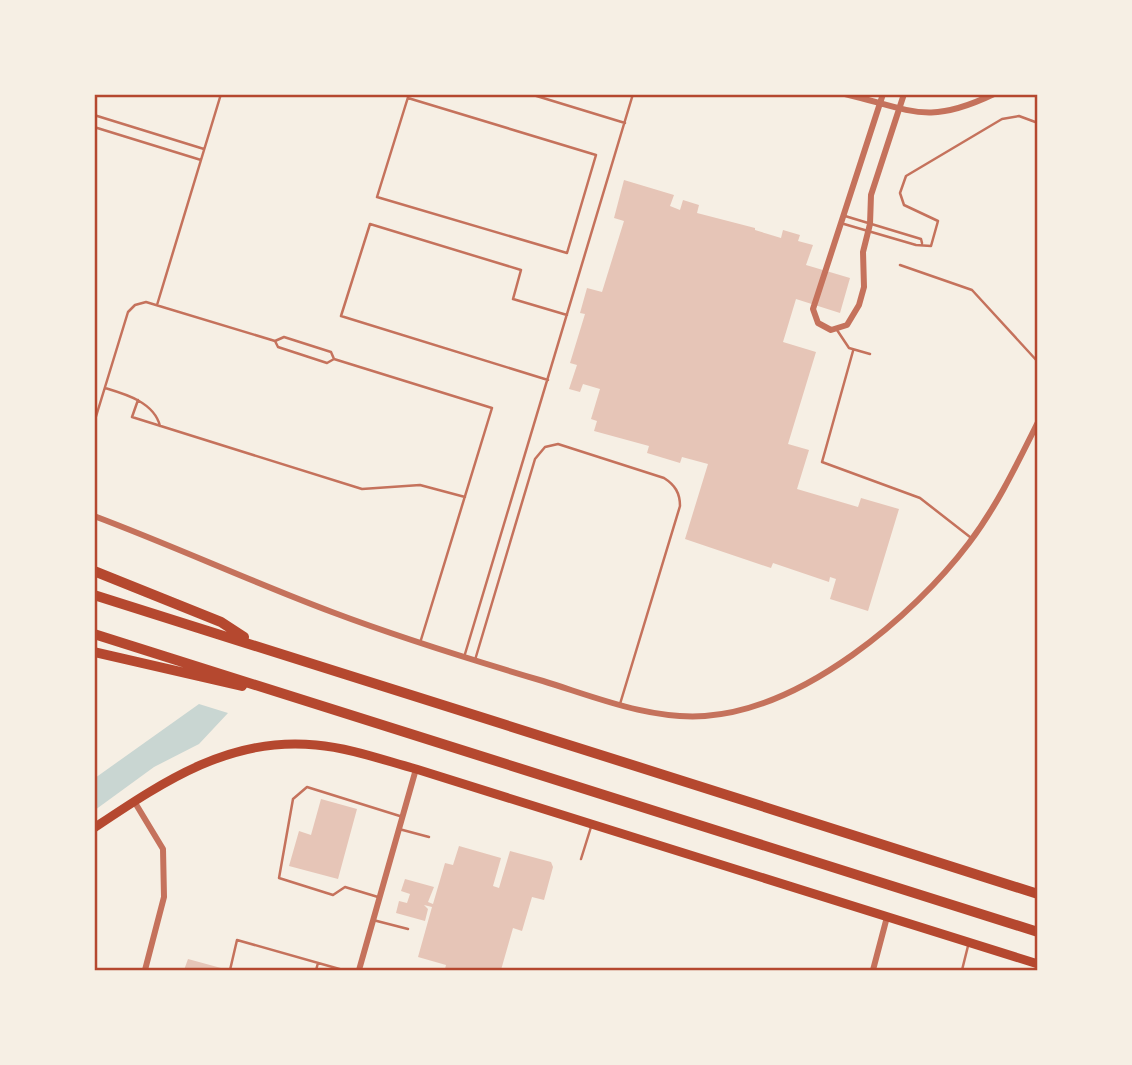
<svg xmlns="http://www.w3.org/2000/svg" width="1132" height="1065" font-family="'Fira Sans',sans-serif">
<rect width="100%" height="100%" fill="#f6efe4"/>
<path fill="#c9d6d2" d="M199,704L228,713L199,744L154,767L95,810V778Z"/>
<path fill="#e6c5b7" d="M624,180L674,195L670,206L680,210L683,200L699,205L697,213L755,228V230L781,238L783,230L800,235L798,241L813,245L806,265L850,278L840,313L796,299L783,342L816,352L788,444L809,450L797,489L858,507L861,498L899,509L868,611L830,599L836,579L830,577L829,582L773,563L771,568L685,539L708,464L682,457L680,463L647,453L649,446L594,431L597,421L591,419L600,389L583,384L580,392L569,389L577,365L570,363L585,314L580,313L587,288L602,292L624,221L614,218Z
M321,799L357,809L338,879L289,866L299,831L311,835Z
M459,846L501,858L493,886L499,888L510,851L551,862L553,867L544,900L532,897L522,931L513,928L501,970H449L445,969L446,965L418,957L432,907L424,905L428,909L425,921L396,913L399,901L407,903L410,894L401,891L405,879L434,887L428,902L433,904L445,863L453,865Z
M188,959L221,968L184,970Z"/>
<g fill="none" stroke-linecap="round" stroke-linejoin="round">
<path stroke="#c5725c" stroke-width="2.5" d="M530,94L625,123
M408,98L596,155L567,253L377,197L409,94
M94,115L204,149
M94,127L201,160
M845,216L921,239L922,243
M844,224L916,245L931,246L938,221L904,205L900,193L906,176L1002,119L1019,116L1038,123
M900,265L972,290L1038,362
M157,305L221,94
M837,330L849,348L870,354
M275,341L284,337L331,352L334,359
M853,351L822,462L920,498L970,537
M548,380L341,316L370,224L521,270L513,299L567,315
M105,388C125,394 154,402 160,426
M138,400L132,417L362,489L420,485L465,497
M94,423L128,312L135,305L146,302L275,341L278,347L327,363L334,359L492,408L420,643
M465,654L633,94
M475,660L535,459L545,447L558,444L664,478C675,485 680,493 680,506L620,704
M399,829L429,837
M581,859L591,827
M378,897L345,887L333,895L279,878L293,799L307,787L403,817
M373,920L408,929
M230,970L237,940L343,970
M316,970L318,963
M962,970L968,946"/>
<path stroke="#c5725c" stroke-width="6" d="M845,94C912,110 927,126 994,94
M883,94L813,309L818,323L831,330L847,325L859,305L864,287L863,252L870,224L871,195L904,94
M94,516C174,546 252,582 332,612C401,638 472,660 543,681C595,697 650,720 705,716C803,709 912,618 969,543C997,506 1017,464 1038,422
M134,801L163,849L164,897L145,970
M359,970L416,769
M873,970L887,917"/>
<path stroke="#b5482f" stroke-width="9" d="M94,828C163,782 230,736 316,745C350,748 383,760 416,769L1038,964"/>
<path stroke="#b5482f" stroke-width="10" d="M94,571L221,622L244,637
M94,595C410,692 723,795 1038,894
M94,634L1038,932
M94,652L242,686"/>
</g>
<rect width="1132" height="1065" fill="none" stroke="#f6efe4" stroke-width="192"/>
<rect x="96" y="96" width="940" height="873" fill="none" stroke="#b5482f" stroke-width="2.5"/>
</svg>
